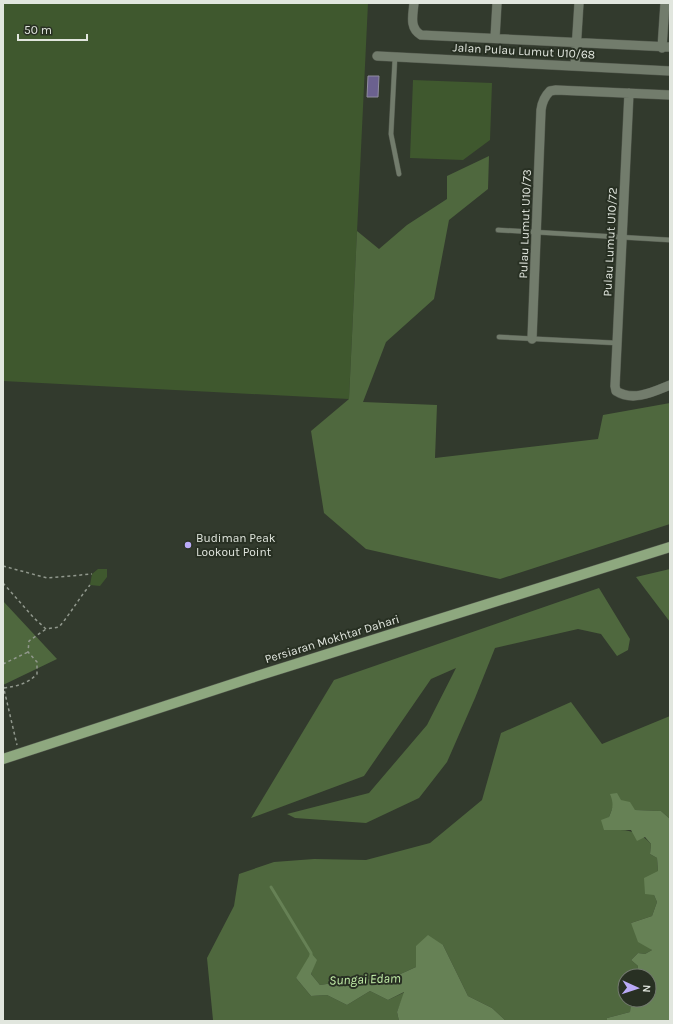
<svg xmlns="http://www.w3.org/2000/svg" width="673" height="1024" font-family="Karla,sans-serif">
<rect width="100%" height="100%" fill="#323a2d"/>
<path fill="#3f582e" d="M3,3H368L349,399L3,381Z
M413,80L492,83L490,140L463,160L410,158Z
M98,569H107V577L100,586L90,585L92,574Z"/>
<path fill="#4f683e" d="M489,156L488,189L449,220L434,299L386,342L363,402L437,405L435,458L598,439L603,415L670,403V524L500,579L366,549L324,513L311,431L349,399L357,231L379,249L407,225L447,199V176Z
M670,569V622L636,577Z
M599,588L630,639L628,650L617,656L601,634L578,629L495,648L475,698L447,762L419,798L366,823L295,818L287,814L369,793L427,725L456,668L431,679L364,776L251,818L334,680Z
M3,601L57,659L3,685Z
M571,702L602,744L670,716V819L661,811L635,810L614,804L604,830C623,829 638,829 651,844L650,854L657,858L658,871L654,895L657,902L652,916L631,923L652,950L645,954L638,953L631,960L638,966L637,973L623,978L625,1000L631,1002L630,1012L607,1018V1021H506L492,1008L468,996L443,945L416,946V967L385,981L349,976L340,982L320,985L311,974L316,960L296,978L311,996L327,995L347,1005L370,991L388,1000L405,992L397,1012L399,1021L213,1020L207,958L234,906L239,874L274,862L314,859L366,860L430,843L482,800L501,733Z"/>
<path fill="#668155" d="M617,793L621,800L630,802L635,810L661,811L670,819V1021H607V1018L630,1012L631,1002L625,1000H649V976H628L637,973L638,966L631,960L638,953L645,954L652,950L638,942L631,923L652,916L657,902L654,895L645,894L644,878L658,871L657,858L650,854L651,844L645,837L637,841L631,830H604L601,820L609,817C613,808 614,804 610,794Z
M428,935L443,945L468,996L492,1008L506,1021H399L397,1012L404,992L388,1000L370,991L347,1005L327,995L311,996L296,978L311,953L317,960L311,974L320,985L340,982L349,976L385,981L416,967V946Z"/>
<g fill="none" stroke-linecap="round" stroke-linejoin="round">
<path stroke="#668155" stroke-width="3" d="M271,887L311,953V956"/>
</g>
<path fill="#6b618f" stroke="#908d9f" d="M368,76H379L378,97H367Z"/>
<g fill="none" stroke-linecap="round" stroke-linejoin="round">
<defs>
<path id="service" d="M395,57L391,134L399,174
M498,230L670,240
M499,337L617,343"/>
<path id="minor" d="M414,3C413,15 409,28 421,35L670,47
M495,38L497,3
M662,48L665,3
M377,56L670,71
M575,66L579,3
M629,93L615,386L616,391C633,402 653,392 670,385
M532,339L541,110C542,102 544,97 550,91L556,90L670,95"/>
<path id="primary" d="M3,759L251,678L670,547"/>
</defs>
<use href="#service" stroke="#52584d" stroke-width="5.5"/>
<use href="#minor" stroke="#52584d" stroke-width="10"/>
<use href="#primary" stroke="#52584d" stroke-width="11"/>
<path stroke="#91988d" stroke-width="1.5" stroke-dasharray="3 3" stroke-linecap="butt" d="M3,566L47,578L92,574
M3,583L34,618L46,629L59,627C71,613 79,598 90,585
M3,664L28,652
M3,685L17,745
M4,688C18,686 27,684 37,674V662L28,652L29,641L46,629"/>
<use href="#service" stroke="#727c6c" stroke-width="4.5"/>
<use href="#minor" stroke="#727c6c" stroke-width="9"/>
<use href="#primary" stroke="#8ea87f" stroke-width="10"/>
</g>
<circle fill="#baaaf7" stroke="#283023" stroke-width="1.5" cx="188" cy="545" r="4"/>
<g text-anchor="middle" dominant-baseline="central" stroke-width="4" stroke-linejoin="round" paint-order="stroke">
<g font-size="12" fill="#e1e6de" stroke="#283023">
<text transform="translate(524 51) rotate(3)">Jalan Pulau Lumut U10/68</text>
<text transform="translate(525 224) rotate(-88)">Pulau Lumut U10/73</text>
<text transform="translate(610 242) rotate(-87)">Pulau Lumut U10/72</text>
<text transform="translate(332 639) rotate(-17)">Persiaran Mokhtar Dahari</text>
</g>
<g font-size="12" fill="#e1e6de" stroke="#283023" text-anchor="start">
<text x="196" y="538">Budiman Peak<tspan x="196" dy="14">Lookout Point</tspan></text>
</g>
<g font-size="13" font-style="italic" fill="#c4efaa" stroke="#283023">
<text transform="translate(365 979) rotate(-2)">Sungai Edam</text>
</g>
</g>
<rect width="673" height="1024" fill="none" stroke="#e1e6de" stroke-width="8"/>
<g transform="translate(637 988) rotate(93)"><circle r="19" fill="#283023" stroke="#72796e"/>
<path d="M0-3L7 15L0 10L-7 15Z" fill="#baaaf7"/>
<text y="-6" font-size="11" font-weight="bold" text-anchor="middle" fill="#e1e6de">N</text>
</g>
<path d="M18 34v6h69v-6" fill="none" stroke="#e1e6de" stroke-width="2"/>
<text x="24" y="34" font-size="12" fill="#e1e6de" stroke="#283023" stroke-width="3" paint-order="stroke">50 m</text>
</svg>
